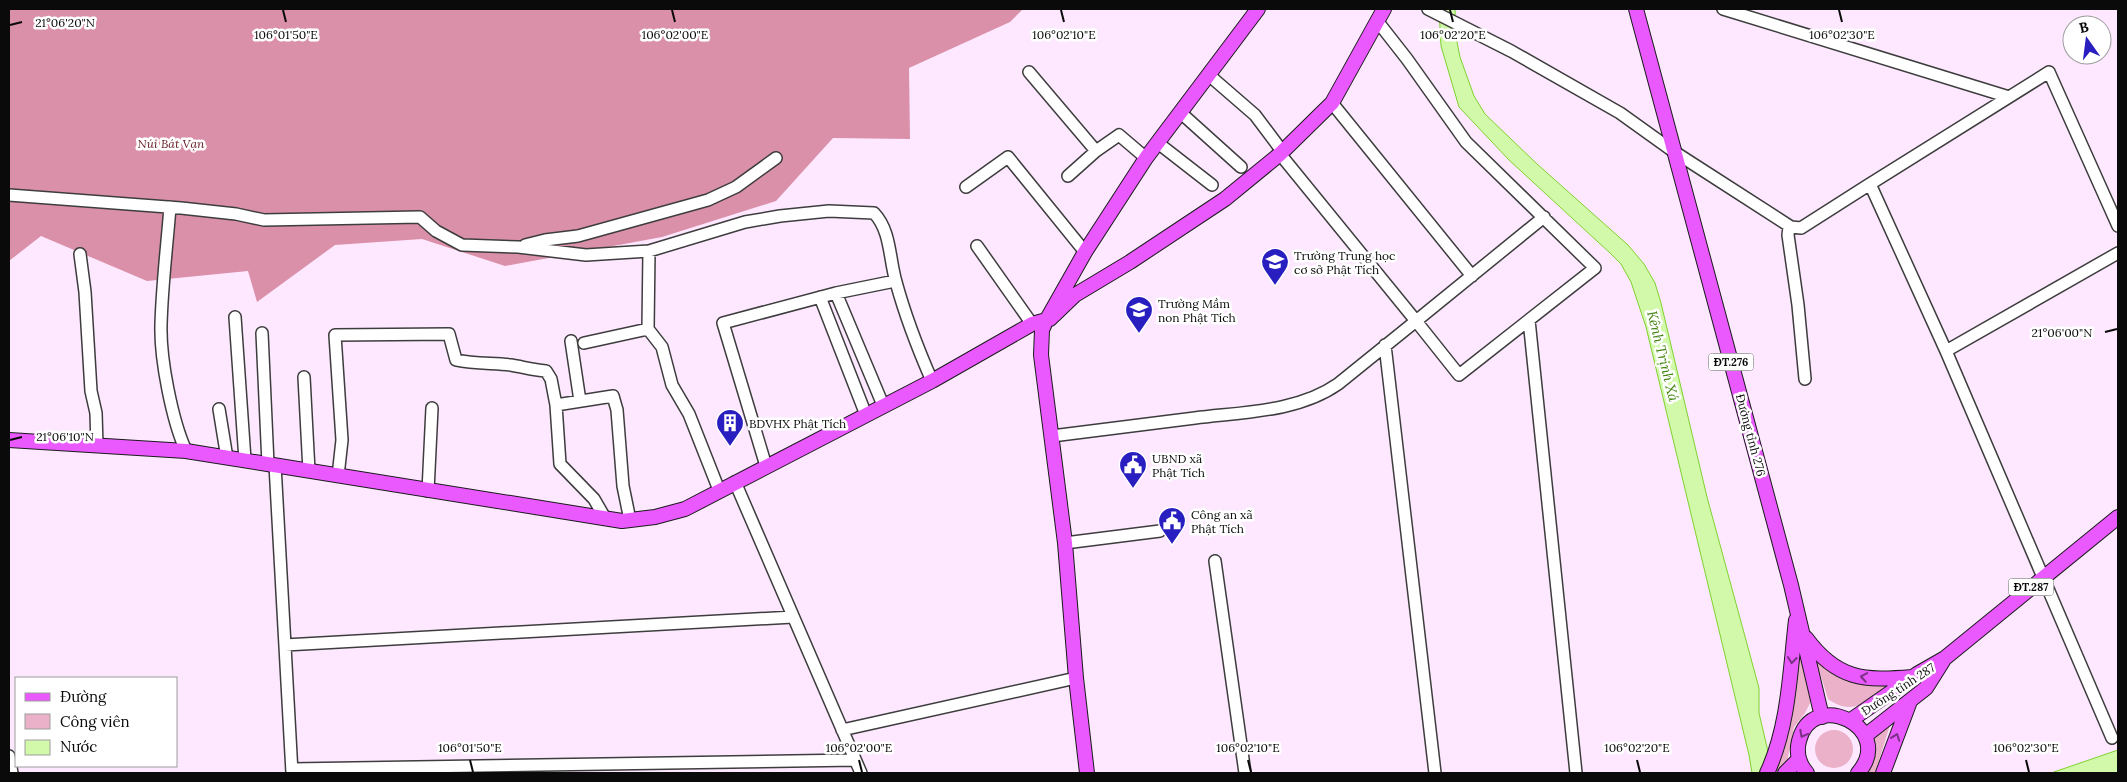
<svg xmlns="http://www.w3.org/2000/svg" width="2127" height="782" font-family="Lora,serif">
<rect width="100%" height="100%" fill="#fde8ff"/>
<path fill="#eab1c8" d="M1799,646L1811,693V701L1805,713L1794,727L1787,762L1775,773H1772Z
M1816,660L1889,684C1869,701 1853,717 1828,699Z
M1891,722L1875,773H1864L1874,735Z
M1815 749a19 19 0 1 1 38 0a19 19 0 1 1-38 0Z"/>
<path fill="#db90a9" d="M9,9H1023L1010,22L909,68L910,139L833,138L776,201L662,237L505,266L422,239L335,245L257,302L248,271L147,281L41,236L9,261Z"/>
<path fill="#d2f8aa" stroke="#7ed22f" d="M1439,9H1455L1456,37L1460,57L1474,96L1485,114L1537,164L1628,245L1644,264L1655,283L1661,303L1707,497L1759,688V713L1773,773H1752L1749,755L1646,327L1631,282L1621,264L1610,253L1509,160L1459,107L1441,46Z
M2118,750V773H2051Z"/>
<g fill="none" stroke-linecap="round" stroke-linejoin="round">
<defs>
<path id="minor" d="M1428,9L1511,51L1620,113L1673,151L1791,227L1801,228L1870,184L1946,351L2112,738
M1723,9L2009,97
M1378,22L1407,59L1466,142L1595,268L1459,375L1416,321L1544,217
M1029,72L1096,151
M1210,76L1255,115L1282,151
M1332,103L1472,276
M1181,113L1241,167
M1158,143L1212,185
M1068,176L1096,151L1119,135L1146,158
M1870,184L2049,72L2118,226
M966,187L1008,157L1085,252
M9,195L181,208L236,214L264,220L420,217L436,231L462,245L518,247L586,255L649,251L745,222L780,216L829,211L874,213C891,231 889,258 896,282C905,315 918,349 932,381
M170,207C167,246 162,285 161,325C160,359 172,420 186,451
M1789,227L1788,235L1798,305L1805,379
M525,245L545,240L578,236L708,200L736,187L776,158
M977,246L1032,324
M649,251L648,329L662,347L672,385L689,414L719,490
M80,254L85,292L91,391L96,413L97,446
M836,293L883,405
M820,297L866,415
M235,317L245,460
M1529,320L1576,773
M262,333L268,464
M571,341L580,401
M584,343L648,329
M1385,345L1435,773
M1946,351L2118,253
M304,377L309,471
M556,405L613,396L617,410L623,486L630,520
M219,409L227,458
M1052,436C1099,430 1147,424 1195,418C1243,412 1298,412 1338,384L1416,321L1280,154
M275,465L292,773
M766,466L723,323L836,293L895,281
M338,476L342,440L335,335L449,334L456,360C474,364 492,363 511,365C523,367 533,370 546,371L551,379L556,405L560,464L594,499L605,518
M735,482L861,773
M428,491L432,408
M1065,543L1160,531
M1215,561L1245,773
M285,645L793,617
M842,730L1076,678
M9,756L12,773
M292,769L855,760"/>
<path id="major" d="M1636,9L1791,585L1822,717
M9,440L186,451L622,521L655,517L685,509L932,381L1032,324L1050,319L1075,295L1130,262L1225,199L1280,154L1332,103L1384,9
M1806,638C1837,680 1864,681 1912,677
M1851,720L1917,674L1945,658L2118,517
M1865,736L1926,688L1943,661
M1087,773L1076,678L1065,543L1041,355L1042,330L1046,321L1085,252L1146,158L1258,9
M1767,773C1789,726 1790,671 1796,620
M1785,773L1799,759
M1807,773C1799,764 1796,753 1799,741C1812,687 1897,728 1858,773
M1883,773L1909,704"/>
</defs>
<use href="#minor" stroke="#3d3d3d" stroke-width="14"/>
<use href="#major" stroke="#1b1b1b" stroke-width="16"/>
<use href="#minor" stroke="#fff" stroke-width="11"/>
<use href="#major" stroke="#e959fe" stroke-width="14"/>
</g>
<defs><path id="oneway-chevron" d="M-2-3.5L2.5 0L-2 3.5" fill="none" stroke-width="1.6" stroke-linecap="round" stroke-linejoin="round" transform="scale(1.25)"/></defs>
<g stroke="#7a3284">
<use href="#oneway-chevron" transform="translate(1792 660) rotate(96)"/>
<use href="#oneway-chevron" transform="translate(1864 677) rotate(-170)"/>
<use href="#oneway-chevron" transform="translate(1803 734) rotate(118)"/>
<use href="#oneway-chevron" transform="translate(1896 737) rotate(-71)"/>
</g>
<path fill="none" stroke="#0a0a0a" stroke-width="2" d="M283,10L286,22M672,10L675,22M1061,10L1064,22M1450,10L1453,22M1839,10L1842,22M10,25L22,22M2105,332L2117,329M10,440L22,437M470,760L473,772M859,760L862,772M1248,760L1251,772M1637,760L1640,772M2026,760L2029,772"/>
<defs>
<symbol id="school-pin" viewBox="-11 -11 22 30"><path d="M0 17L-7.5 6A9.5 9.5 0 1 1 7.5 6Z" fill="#291ebf" stroke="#fff"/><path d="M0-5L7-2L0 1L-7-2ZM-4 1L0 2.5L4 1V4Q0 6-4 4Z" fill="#fff"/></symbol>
<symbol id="building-pin" viewBox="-11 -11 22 30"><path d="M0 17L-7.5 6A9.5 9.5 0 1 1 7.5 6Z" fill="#291ebf" stroke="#fff"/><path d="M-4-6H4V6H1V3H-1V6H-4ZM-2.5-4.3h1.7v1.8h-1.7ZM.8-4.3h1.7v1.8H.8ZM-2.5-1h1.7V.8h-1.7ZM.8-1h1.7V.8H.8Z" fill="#fff"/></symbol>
<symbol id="civic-pin" viewBox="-11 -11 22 30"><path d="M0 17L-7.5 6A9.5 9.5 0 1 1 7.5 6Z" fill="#291ebf" stroke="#fff"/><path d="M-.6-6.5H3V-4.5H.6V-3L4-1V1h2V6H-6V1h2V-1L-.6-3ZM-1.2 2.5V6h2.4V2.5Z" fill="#fff"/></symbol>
</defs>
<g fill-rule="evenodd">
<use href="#school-pin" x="1259" y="246" width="32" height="43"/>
<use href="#school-pin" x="1123" y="294" width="32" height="43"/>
<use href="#building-pin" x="714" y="407" width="32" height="43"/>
<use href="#civic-pin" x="1117" y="449" width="32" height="43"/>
<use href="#civic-pin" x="1156" y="505" width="32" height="43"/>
</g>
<g text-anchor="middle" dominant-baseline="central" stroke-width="5" stroke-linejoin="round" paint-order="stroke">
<g fill="#fff" stroke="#545454" stroke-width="1">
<rect x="1708.5" y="353.5" width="45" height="17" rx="4"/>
<rect x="2008.5" y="578.5" width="45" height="17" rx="4"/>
</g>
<g font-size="11" font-weight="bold" fill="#0a0a0a">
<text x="1731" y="362">ĐT.276</text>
<text x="2031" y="587">ĐT.287</text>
</g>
<g font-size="12" font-style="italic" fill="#631920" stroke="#fff">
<text x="171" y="143">Núi Bát Vạn</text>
</g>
<g font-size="12" fill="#0a0a0a" stroke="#fff" text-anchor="start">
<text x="1294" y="255">Trường Trung học<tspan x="1294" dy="14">cơ sở Phật Tích</tspan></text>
<text x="1158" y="303">Trường Mầm<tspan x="1158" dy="14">non Phật Tích</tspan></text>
<text x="749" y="423">BDVHX Phật Tích</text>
<text x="1152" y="458">UBND xã<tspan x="1152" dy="14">Phật Tích</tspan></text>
<text x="1191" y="514">Công an xã<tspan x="1191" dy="14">Phật Tích</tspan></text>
</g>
<g font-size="12" fill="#0a0a0a" stroke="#fff">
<text transform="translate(1751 435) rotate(75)">Đường tỉnh 276</text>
<text transform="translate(1898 689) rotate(-33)">Đường tỉnh 287</text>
</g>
<g font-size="14" font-style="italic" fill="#438310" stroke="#fff">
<text transform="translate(1663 356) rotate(76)">Kênh Trịnh Xá</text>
</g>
</g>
<g font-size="12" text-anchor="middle" fill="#0a0a0a" stroke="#fff" stroke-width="5" stroke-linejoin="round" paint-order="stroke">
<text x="65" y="27">21°06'20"N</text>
<text x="286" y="39">106°01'50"E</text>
<text x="675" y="39">106°02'00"E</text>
<text x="1064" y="39">106°02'10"E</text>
<text x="1453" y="39">106°02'20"E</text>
<text x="1842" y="39">106°02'30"E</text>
<text x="2062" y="337">21°06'00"N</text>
<text x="65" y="441">21°06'10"N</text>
<text x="470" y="752">106°01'50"E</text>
<text x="859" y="752">106°02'00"E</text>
<text x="1248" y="752">106°02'10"E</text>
<text x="1637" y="752">106°02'20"E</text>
<text x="2026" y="752">106°02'30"E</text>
</g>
<rect width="2127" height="782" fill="none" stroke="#0a0a0a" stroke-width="20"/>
<rect x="15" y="677" width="162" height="90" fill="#ffffff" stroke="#9d9d9d"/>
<rect x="25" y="693" width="25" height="8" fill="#e959fe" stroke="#9d9d9d"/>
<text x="60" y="702" font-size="15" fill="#0a0a0a">Đường</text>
<rect x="25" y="714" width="25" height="15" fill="#eab1c8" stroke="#9d9d9d"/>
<text x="60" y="727" font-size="15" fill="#0a0a0a">Công viên</text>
<rect x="25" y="740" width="25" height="15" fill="#d2f8aa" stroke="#9d9d9d"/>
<text x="60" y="752" font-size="15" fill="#0a0a0a">Nước</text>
<g transform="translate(2087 40) rotate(346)"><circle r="24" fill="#ffffff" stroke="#9d9d9d"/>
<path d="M0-4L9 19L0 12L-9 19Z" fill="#291ebf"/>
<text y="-8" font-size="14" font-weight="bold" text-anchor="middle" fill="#0a0a0a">B</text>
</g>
</svg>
